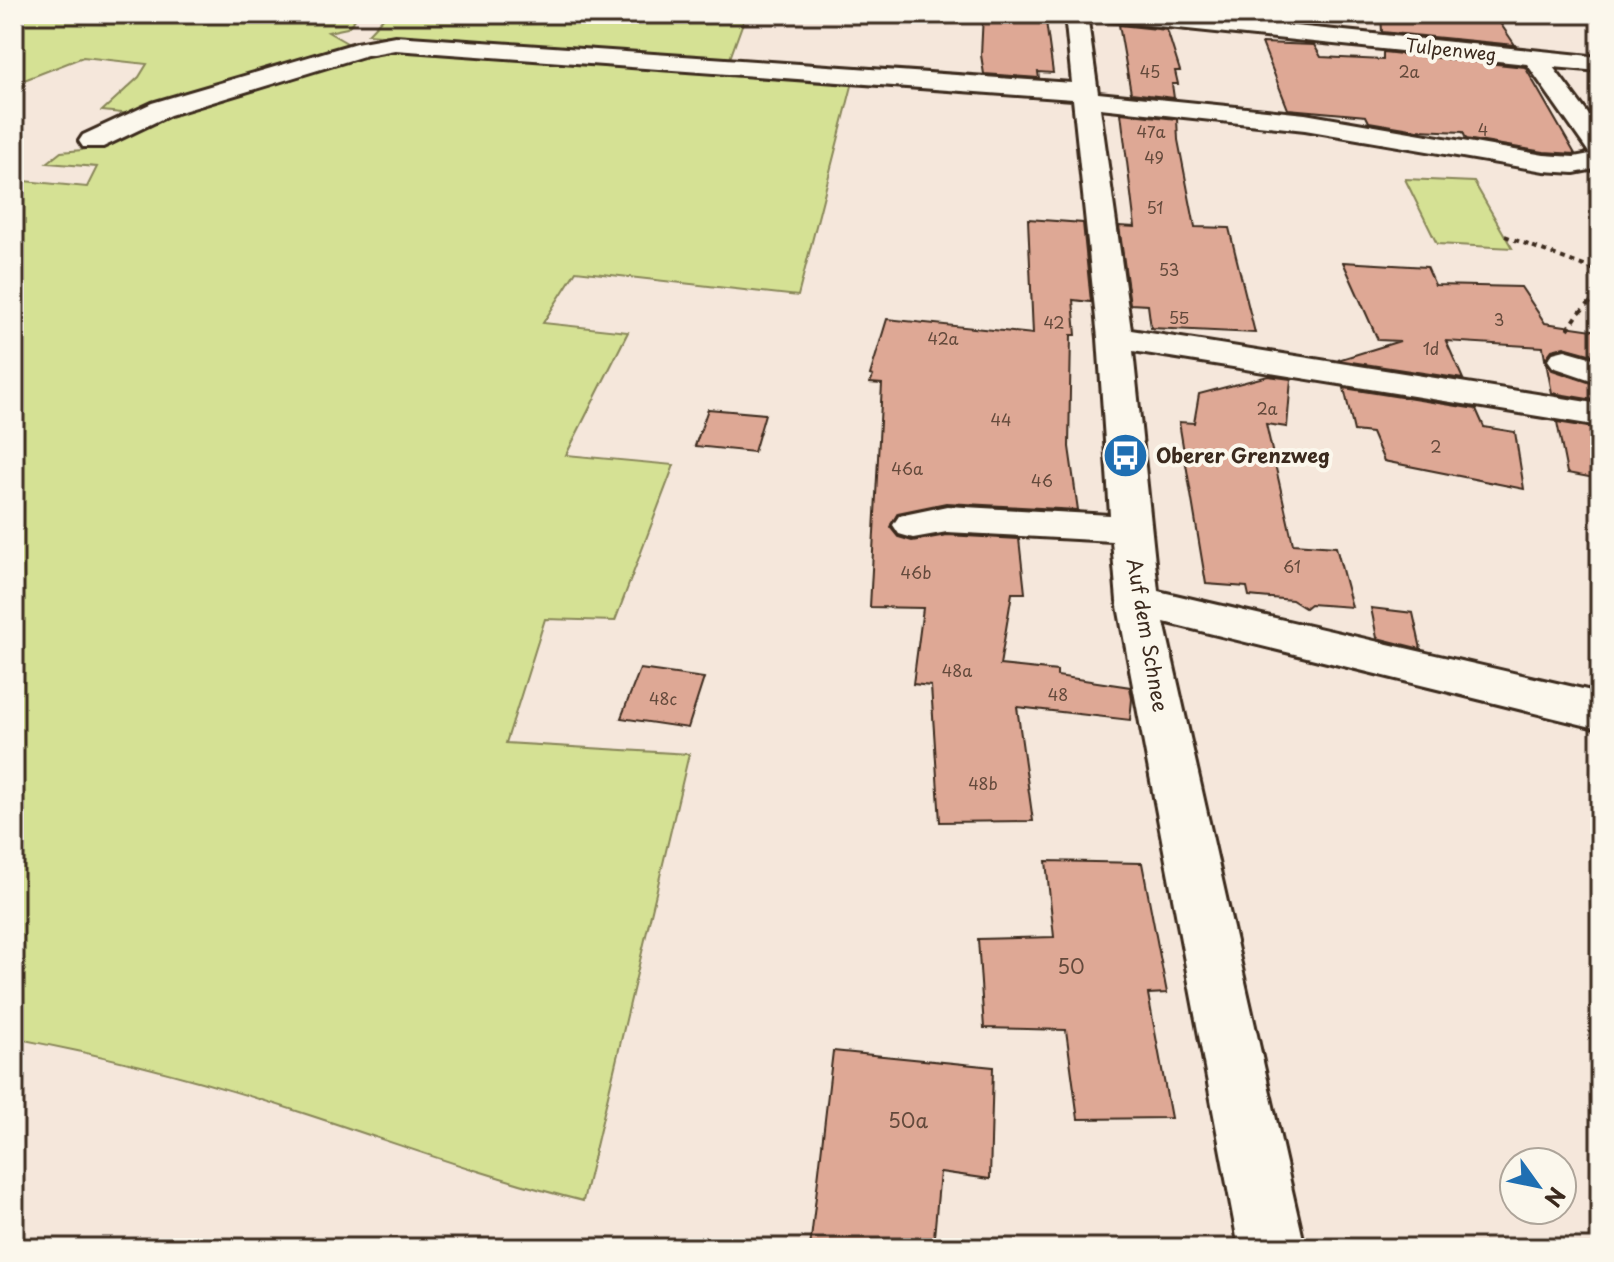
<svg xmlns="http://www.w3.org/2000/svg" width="1614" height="1262" font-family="'Playpen Sans',sans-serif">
<rect width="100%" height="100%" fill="#f5e7db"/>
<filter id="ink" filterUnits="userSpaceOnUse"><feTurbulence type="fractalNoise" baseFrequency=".0125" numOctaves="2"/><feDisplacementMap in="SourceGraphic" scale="16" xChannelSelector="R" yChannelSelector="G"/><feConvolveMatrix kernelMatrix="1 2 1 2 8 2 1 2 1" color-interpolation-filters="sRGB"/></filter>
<g filter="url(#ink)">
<path fill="#d5e194" stroke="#888659" stroke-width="2" d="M14,14H360L347,28L328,32L361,51L398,44L854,78L798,296L576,271L543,323L628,332L566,455L674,465L615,621L545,619L506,743L689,754L583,1201C490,1178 401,1145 309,1115C213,1083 114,1057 14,1038V180L87,187L97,167L47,163L61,152L82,150L151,116L102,111L139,77L147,64L83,57L14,84Z
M387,14H746L729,61L368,34Z
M1405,179L1474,182L1512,248L1437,244Z"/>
<path fill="#dea895" stroke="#3b2a1e" stroke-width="2" d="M983,14H1045L1053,73L1038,72L1039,78L984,74L981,55Z
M1381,14L1500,23L1515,45L1382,32Z
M1119,25L1167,30L1180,71H1175L1178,84H1172L1174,98L1131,93Z
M1262,43L1314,45L1321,57L1383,60V52L1525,67L1575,154L1544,152L1466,139L1463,132L1417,130L1369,122L1366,116L1288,109Z
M1121,113L1177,119L1178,140L1195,227L1229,228L1255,333L1151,328L1148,305L1130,304L1119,226L1135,227Z
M1028,219L1083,223L1091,302L1073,300L1076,335H1071L1069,447L1078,510L946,503L898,513L890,527L898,537L912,541L947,535L1019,539L1025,593H1012L1000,665L1057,671V676L1130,687L1132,699L1130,720L1017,707L1033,821L940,822L931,686L913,684L923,608L870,607L882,384L870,383L873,376L870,375L887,319L1033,334Z
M1343,262L1427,267L1435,285L1521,287L1545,323L1600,331V357L1564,347L1552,350L1545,359L1543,347L1446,341L1463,379L1338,360L1400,341L1378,340Z
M1546,362L1552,370L1600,386V401L1552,393Z
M1268,376L1291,379L1287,427L1266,424L1293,544L1336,547L1352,607L1310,604L1305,608L1292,600L1249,596L1247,587L1206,584L1179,422L1194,423L1199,394Z
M1344,388L1476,409L1484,427L1515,432L1524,489L1384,461L1372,433L1354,431Z
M708,409L765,414L754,452L695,446Z
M1557,422L1600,429V479L1567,473Z
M1371,608L1413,613L1421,649L1377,638Z
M640,669L704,678L688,728L621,718Z
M1046,861L1142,863L1167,993L1148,994L1171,1118L1078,1119L1066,1030L984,1028L978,939L1054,937Z
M833,1051L993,1067L990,1179L940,1172L933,1248H810Z"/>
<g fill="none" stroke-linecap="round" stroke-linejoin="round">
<defs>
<path id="minor" d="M1065,14H1087L1098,93L1305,114L1544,155L1574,157L1590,154L1527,64L1110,21L1102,19L1099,14H1178L1600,57V71L1553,67L1600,130V168L1574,173L1544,171L1305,130L1100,108L1131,330L1600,404V426L1133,351L1158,591L1600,693V729L1164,622L1305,1248H1239L1117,601L1112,541L947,532L913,538L899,534L893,525L899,516L947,506L1110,515L1098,338L1073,99L395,50L367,55L170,115L103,147H83L79,141L83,135L152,103L356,43L395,36L1072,83Z
M1565,350L1600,360V383L1553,367L1548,360L1553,353Z"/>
</defs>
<use href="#minor" stroke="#3b2a1e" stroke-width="6"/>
<path stroke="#3b2a1e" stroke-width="4" stroke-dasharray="5 5" stroke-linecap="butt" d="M1505,236L1600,272
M1568,329L1579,313L1600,293"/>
<use href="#minor" fill="#fbf7ec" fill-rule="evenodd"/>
</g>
</g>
<defs>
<symbol id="bus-disc" viewBox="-11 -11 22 22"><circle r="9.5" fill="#1f6fb2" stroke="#fbf7ec"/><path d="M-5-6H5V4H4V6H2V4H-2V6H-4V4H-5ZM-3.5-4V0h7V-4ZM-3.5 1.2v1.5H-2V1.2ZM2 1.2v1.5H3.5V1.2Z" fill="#fff"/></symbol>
</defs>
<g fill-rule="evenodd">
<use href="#bus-disc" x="1100" y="430" width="51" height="51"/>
</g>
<g text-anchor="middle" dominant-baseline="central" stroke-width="8" stroke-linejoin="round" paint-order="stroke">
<g font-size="16" fill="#644a3c">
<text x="1150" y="71">45</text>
<text x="1409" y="71">2a</text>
<text x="1483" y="129">4</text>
<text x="1151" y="131">47a</text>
<text x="1154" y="157">49</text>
<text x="1155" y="207">51</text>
<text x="1169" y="269">53</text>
<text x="1179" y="317">55</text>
<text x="1499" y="319">3</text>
<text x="1054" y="322">42</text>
<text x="943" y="338">42a</text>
<text x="1431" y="348">1d</text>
<text x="1267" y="408">2a</text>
<text x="1001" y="419">44</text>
<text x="1436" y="446">2</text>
<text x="907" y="468">46a</text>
<text x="1042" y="480">46</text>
<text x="1292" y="566">61</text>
<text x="916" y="572">46b</text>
<text x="957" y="670">48a</text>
<text x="1058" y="694">48</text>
<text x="663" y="698">48c</text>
<text x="983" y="783">48b</text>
</g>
<g font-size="18" fill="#3b2a1e" stroke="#fbf7ec">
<text transform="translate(1451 49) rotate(6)">Tulpenweg</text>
</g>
<g font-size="20" font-weight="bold" fill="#3b2a1e" stroke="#fbf7ec" text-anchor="start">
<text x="1156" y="455">Oberer Grenzweg</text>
</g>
<g font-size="20" fill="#3b2a1e" stroke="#fbf7ec">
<text transform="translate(1148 635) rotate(80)">Auf dem Schnee</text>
</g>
<g font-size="20" fill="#644a3c">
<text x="1071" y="966">50</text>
<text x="908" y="1120">50a</text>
</g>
</g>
<rect width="1614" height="1262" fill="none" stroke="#fbf7ec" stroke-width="48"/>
<rect x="24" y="24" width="1566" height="1214" fill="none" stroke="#3b2a1e" stroke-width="3" filter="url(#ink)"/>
<g transform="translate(1538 1186) rotate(123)"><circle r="38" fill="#fbf7ec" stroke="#aea59a" stroke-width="2"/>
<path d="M0-6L14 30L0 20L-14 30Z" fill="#1f6fb2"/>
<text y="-12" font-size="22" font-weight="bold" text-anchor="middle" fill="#3b2a1e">N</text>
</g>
</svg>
